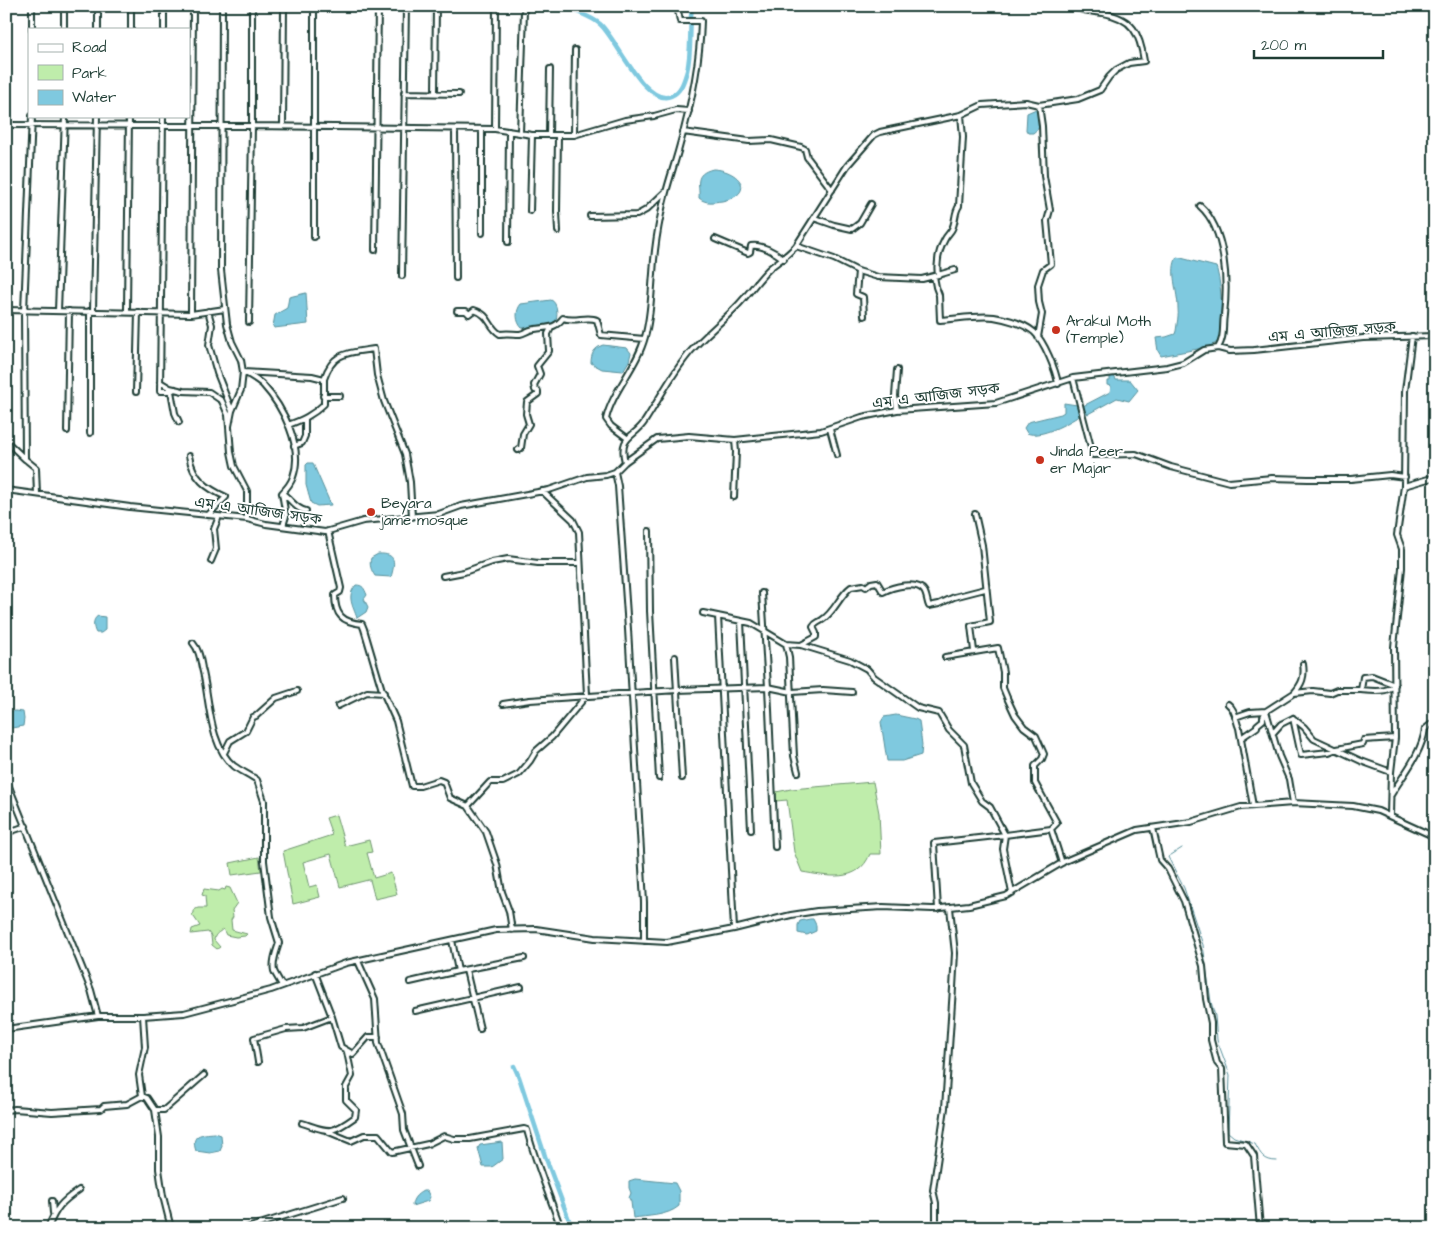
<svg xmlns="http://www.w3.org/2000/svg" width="1441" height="1234" font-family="'Architects Daughter','Noto Sans Bengali',sans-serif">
<rect width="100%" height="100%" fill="#fff"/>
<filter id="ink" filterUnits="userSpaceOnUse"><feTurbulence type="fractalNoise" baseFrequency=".02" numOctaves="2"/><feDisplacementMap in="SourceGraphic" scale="10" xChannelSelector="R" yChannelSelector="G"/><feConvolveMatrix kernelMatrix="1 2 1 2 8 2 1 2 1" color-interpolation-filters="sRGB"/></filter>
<g filter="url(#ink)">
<path fill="#bfedab" stroke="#6f9570" d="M873,782L879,813L881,854H870C858,884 827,876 802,872L794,852L787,800L776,801V792L791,789Z
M336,815L345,846L369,840L372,852L367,853L374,878L391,873L397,894L375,899L370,880H368L340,887L331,854L303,862L309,887L317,885L320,897L293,904L283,851L332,835L326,818Z
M259,857L261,871L232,875L230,863Z
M226,887L230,888L237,903L232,910L233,917L231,920L232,930L247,934L245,936L236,937L226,935L223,929C219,933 215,933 214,940L220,947L217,949L212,945L211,936L208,932L191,934L192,929L200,926L194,917L191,915L194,913V910L198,908H206L205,896L202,895L204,889L219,891L222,889L225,890Z"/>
<path fill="#7fc9df" stroke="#59919b" d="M1036,109L1041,121L1040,127L1033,133H1028L1026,130L1027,113Z
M713,169C740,170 757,194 722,201C713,202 706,204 699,198C700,184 693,174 713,169Z
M1177,257L1216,267L1217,270C1223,293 1222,319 1218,342L1208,347L1161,356L1158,351L1156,338L1166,337L1175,334L1176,331C1177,323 1179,315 1178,308C1178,292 1169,271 1177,257Z
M306,293L308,324L274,328L273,326L275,315L287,308L289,297Z
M551,300C558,303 558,316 555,323L522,328C516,322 515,311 521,304Z
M603,345L627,348L631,353L629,361L623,371L602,369L591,363C591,354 594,348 603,345Z
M1114,376L1116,380H1130L1138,390L1129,401L1117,398L1088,414L1083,410V406L1110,392L1111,386L1107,385V381H1110V377Z
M1064,403L1077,405L1079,416C1068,423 1040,439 1027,433L1024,428L1028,422L1061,414L1064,412Z
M308,463H313L314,466L331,505L317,506L311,503L306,485V465Z
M378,554C397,553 395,563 391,577L375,576C371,570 369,565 371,558Z
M356,585C363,585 364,588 367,595L364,599L368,607L366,612L357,618C353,606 346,596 356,585Z
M98,616L105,617V630L101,633H96C93,628 92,619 98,616Z
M15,711L23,712L24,719L23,726L6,729V712Z
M896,715L915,719L919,721L922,745L921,755L902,761H887L881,722L884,717Z
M810,919H813L816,925V931L807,935L798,933V925L800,921Z
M215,1133L221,1135L222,1146L220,1151L210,1153L196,1151C190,1134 201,1134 215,1133Z
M502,1142L503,1159L492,1167H483L478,1148L480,1145Z
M635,1179L675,1183L679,1191V1206C668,1216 647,1216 633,1218L631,1202L629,1198L631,1193L629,1188V1181Z
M423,1191H427L430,1197L428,1201L412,1206C412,1199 417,1194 423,1191Z"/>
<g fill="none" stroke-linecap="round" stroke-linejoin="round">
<path stroke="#59919b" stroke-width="1" d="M1182,848L1168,857L1184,888L1203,945L1211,1002L1215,1016L1217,1040L1230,1075L1228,1132L1234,1137L1255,1144C1261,1155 1264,1161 1277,1161"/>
<path stroke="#7fc9df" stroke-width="4.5" d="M566,6C577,13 591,16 600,24C617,39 645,107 671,96C681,92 684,81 687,71C692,51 689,27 692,6
M514,1066L519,1077L545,1156L572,1228"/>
<defs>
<path id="minor" d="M64,6V29
M222,6L221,270L227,324L232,342L241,360L243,372L241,390L232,411L229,426
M32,29V6
M98,29V6
M131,29V6
M164,29V6
M404,93L459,94
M435,93L436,6
M32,116L24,311L25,459L36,468L37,494
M163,116L160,391H171L175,389
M6,125L252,126L495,129L532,135H574L625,120L654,116L676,110L689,111
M283,126L284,6
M455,129L456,278
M495,129L496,6
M683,132L749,141L771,140L801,147L805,149L807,157L832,190
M520,133L524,11
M549,135L550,69
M558,135L557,211L558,231
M574,135L575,50
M1200,206C1226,229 1228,282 1224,315C1222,328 1225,336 1218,348
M530,211L532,135
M590,216L637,215L646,210L665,192
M814,218L834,225L852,229L860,223L871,204
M482,233V129
M314,237V6
M715,239L748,253L750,252L751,246C761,244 775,252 784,259
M508,242L509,131
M796,246L834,259L858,271L878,277L922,279L938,275C936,262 939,250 945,239C947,235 950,233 952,229C956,221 954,213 959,206L963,137L961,115
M375,250L378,6
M858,271L856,294L863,297L864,316
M938,275L955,270
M402,276L406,6
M934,276L936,287L939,295L940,320C956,319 979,315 994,317C1006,319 1025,324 1034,332C1044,341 1056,370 1058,384
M6,310L191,314L225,309
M58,311L65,116
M93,311L97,116
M127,311L129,116
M208,311L212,325L209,345L217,373L232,411
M457,311H466L469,314L474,310C491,315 488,327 500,334C507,333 513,334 520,334C525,333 530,329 535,329C548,327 555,329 563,318C574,323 587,315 597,320L601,335L644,339
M191,314L193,6
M249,322L252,126V6
M1038,337L1042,314L1039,302L1038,285L1043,270L1051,264L1047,221L1050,210L1044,176L1042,126L1039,105
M897,370L895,396L897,410
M243,372L312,376L324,379C333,352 347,353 374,349L377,375L384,401L405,454L410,482L412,517
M244,372C250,376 258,380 263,385C283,407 304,447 293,477C291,483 286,489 282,493L286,516L283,526
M1073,378L1093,455L1136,454L1171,467L1229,482L1272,478L1308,479H1351L1390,475L1405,477
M160,382L170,388L183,391L209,392L222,401L228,415L231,452L234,466L247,491V519
M171,391L175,413L179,422
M136,392L138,312
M323,396H340
M288,425C302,420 313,415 324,404V379
M830,429L837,455
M67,431L69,311
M90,433V311
M627,438L611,426L606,419C613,390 637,367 645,337C651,316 651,295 653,274C654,254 657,233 661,214C665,191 673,170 679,148C691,106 700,65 701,21H680L677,6
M6,441L25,459
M294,446L302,443L305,436V419
M518,450L521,448L523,434L529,424L526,414L527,402L538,394V391L535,390L534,385L540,374L537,366L549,351L548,334L551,328
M189,456C193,478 206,488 226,497L208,515
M625,462C618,435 635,438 645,421C660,398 672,373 691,351C705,335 722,322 737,306C748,295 759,278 770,268C779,261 788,255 796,246L847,166L874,135L880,132L961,115L982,105L1026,102L1039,105L1078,99L1100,90L1109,77L1116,70L1129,63L1144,61C1140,34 1133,18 1103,13C1092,11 1087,12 1076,8
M615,472L618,486L628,629L644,902V941
M1404,486L1435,477
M6,490L130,507L247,519L266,524L325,532L363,521L439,514L461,506L549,490L587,477L606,475L615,472L625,462L657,439L689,436L735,440L821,431L862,417L897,410L996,403L1073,378L1167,367L1183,363L1204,350L1218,348L1230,351L1254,350L1363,338L1435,336
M282,493C291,499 295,509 306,511
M734,497L736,452L735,440
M328,531L341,588L340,592L335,595C335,615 342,622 362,624L364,629L382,690L396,721L412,786H420L439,780L444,782L450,798L468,806L486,832L497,864L502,892L509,911L512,930
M649,531L650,611L659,778
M211,561L216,549L214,529L218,519
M443,576L464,572L492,562L508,559L538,563H580
M762,593L768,687L775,847
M703,613L751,623L786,644L801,645L850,660L867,669L874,677L918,708L939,713L949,730L964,745L971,783L982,801L990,807L1005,835L934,843L938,909
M718,616L734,929
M741,621L751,830
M193,643C199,650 200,658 202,668C210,697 208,745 234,766C241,771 250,775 257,780L264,801V861L271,917L279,943C276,952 272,962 274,971C276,976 280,981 282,986
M786,644L789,657L794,756L798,772
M801,645L816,637V633L813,627C816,622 818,623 822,620C835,612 839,596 851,587L863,585L866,587L871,583L877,582L883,592C892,587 917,580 924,591C927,595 927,602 929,606L939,604L954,597L985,589
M974,651L971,626L990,622L982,545L975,514
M675,657L682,778
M945,657L998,648L1003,672V688L1008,700L1015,715L1024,727L1036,736L1044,754L1042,759L1035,766V783L1057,823L1051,829L1062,863
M1303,664C1305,677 1302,684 1294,693L1313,691L1330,693L1337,690H1361L1363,677L1372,676L1395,685C1387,693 1372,691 1361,690
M503,704L530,700L677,690L768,687L792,692L823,690L852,692
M1228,704C1236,710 1235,719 1239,728L1253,806
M338,706L367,692L384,693
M1235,717L1250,712L1266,711L1263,717V720L1257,725V727L1241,738
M1273,733L1281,724L1293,718
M224,753L230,741L246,731L253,717L256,716L276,698L297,691
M1391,772L1361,761L1314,739L1304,727L1293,718L1301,755L1329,752L1337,749L1363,744L1364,740L1395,738
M6,779L91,990L98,1016
M1391,795C1403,775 1422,753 1425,729L1435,721
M1293,803L1289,779L1279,756L1266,711L1294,693
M468,806L490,782H503L519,774L530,761L536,751L552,737L587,695L579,532L573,520L542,491
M1390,816L1391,772L1395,738L1394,647L1402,568V549L1397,535L1404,486L1405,391L1412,336
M1153,828L1160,860L1168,869L1184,901L1203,966L1206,999L1211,1023V1040L1217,1063L1222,1069L1225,1142L1246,1144L1254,1156L1260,1228
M6,833L26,826
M1012,893L1003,849L1005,835L1051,829
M452,940L458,971L524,958
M358,961L375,999L378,1043L403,1114L404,1130L418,1166
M466,970L480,1029
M315,973L332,1017L341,1047L353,1054L368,1037H378
M410,982L458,971
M415,1011L521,987
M6,1029L98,1016H143L184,1013L271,990L346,963L496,930L536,929L595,938L667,942L734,929L791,915L817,911L883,907L932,909L969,905L1006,896L1065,861L1137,830L1191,822L1241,807L1293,803L1353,806L1378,811L1435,837
M258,1062L254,1038L286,1029L303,1028L332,1017
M142,1096L147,1098L155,1110H164L204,1075
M6,1110L15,1109L52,1112L101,1109L104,1106L127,1104L142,1096L139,1075L145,1047L143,1016
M155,1110L159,1137V1169L163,1196L171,1228
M302,1123C330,1132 330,1135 355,1117L356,1110L346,1100V1087L352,1076L347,1052
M329,1132L351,1141L364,1135H378L392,1152L428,1144L444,1136L454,1139H470L524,1129L527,1130C536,1164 549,1195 561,1228
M52,1201L53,1213
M48,1228C56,1208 61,1202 79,1190
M247,1228L343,1198
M488,1228L495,1225L496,1228
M936,1228V1203L933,1190L945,1108L953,988L955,953L950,908"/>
</defs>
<use href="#minor" stroke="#1f3d34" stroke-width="8"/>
<use href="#minor" stroke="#fff" stroke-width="4"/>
</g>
</g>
<g fill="#c8321e" stroke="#fff" stroke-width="2">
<circle cx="1056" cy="330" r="5"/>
<circle cx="1040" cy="460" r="5"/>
<circle cx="371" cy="512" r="5"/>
</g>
<g text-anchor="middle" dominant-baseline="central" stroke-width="4" stroke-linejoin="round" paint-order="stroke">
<g font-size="15" fill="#1f3d34" stroke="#fff" text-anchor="start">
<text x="1066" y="321">Arakul Moth<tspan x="1066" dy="17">(Temple)</tspan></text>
<text x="1050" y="451">Jinda Peer<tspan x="1050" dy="17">er Majar</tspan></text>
<text x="381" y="503">Beyara<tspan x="381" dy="17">jame mosque</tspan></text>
</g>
<g font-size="15" fill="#1f3d34" stroke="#fff">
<text transform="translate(1332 332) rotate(-5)">এম এ আজিজ সড়ক</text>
<text transform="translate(936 396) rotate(-7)">এম এ আজিজ সড়ক</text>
<text transform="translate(258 511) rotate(8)">এম এ আজিজ সড়ক</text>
</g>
</g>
<rect width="1441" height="1234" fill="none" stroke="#fff" stroke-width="25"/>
<rect x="12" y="12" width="1416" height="1209" fill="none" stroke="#1f3d34" stroke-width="2" filter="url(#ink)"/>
<rect x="28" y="28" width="162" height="90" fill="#ffffff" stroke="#a5b1ae"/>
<rect x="38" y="44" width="25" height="8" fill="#ffffff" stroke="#a5b1ae"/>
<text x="72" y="52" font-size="15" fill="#1f3d34">Road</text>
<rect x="38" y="65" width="25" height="15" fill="#bfedab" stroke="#a5b1ae"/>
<text x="72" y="78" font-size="15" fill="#1f3d34">Park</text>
<rect x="38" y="90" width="25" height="15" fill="#7fc9df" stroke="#a5b1ae"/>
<text x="72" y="102" font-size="15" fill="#1f3d34">Water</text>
<path d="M1254 50v8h129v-8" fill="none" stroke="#1f3d34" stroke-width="2.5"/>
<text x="1261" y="50" font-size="15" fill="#1f3d34" stroke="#ffffff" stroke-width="4" paint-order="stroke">200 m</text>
</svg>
